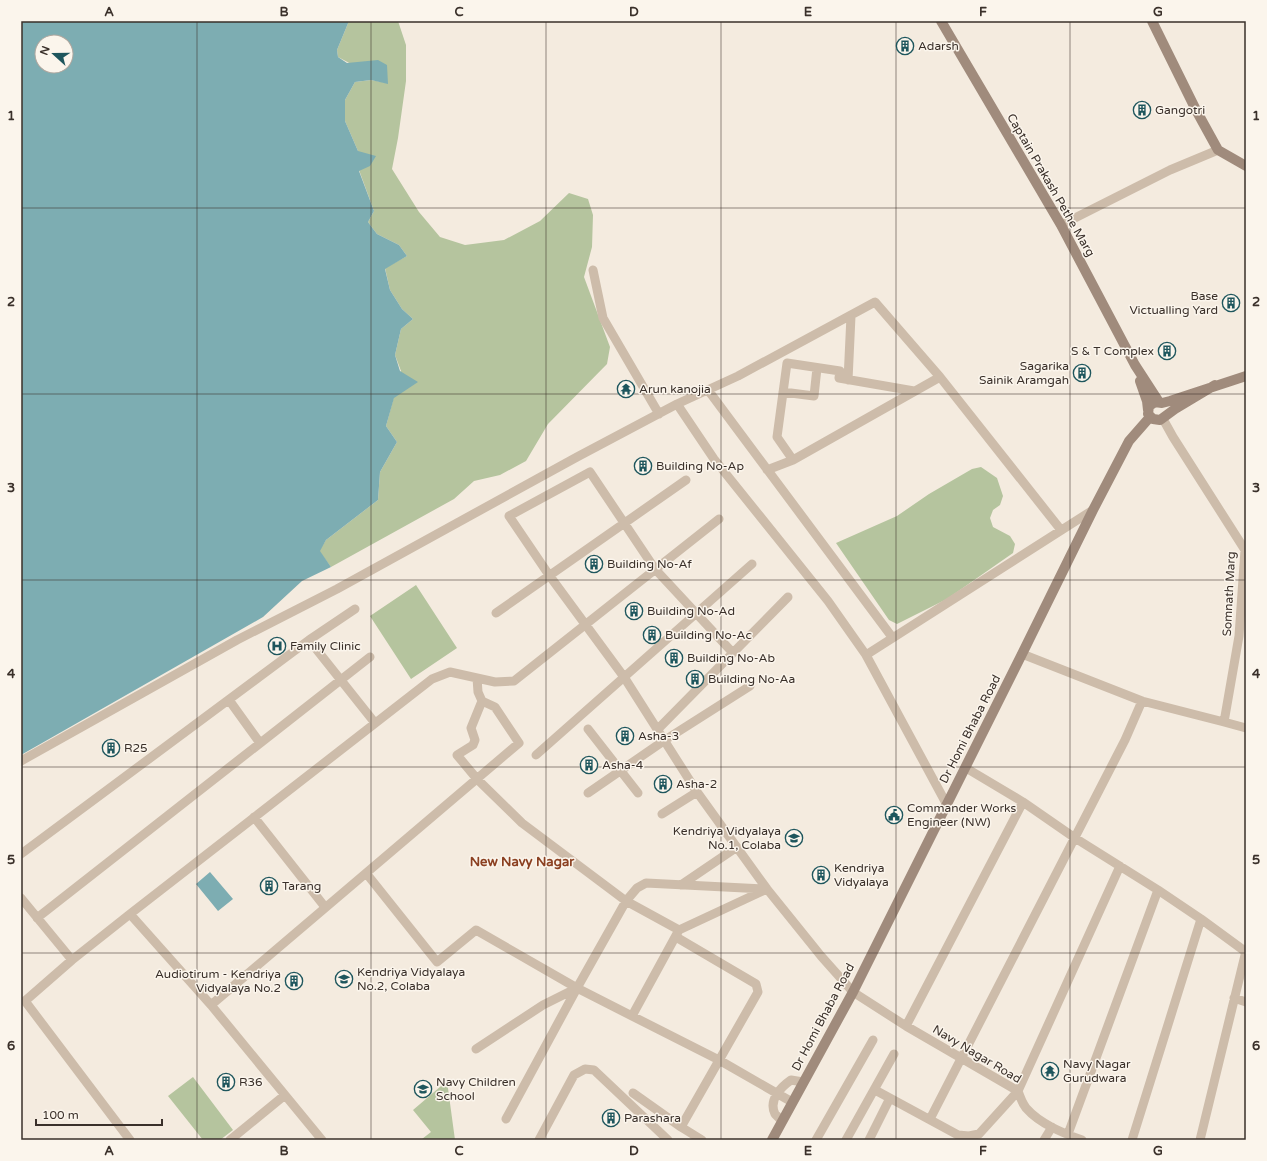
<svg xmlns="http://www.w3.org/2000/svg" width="1267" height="1161" font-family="'Varela Round',sans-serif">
<rect width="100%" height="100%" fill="#f4ebdf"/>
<path fill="#b5c49e" d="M349,21H398L406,45V81L398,138L392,169L419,212L440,237L465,245L504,240L540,221L569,193L588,199L593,215L592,247L584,277L610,347L607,364L548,424L526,461L500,475L474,481L454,499L331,567L319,551L326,540L378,500L380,472L397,442L386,426L401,371L395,355L401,329L413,319L402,309L390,290L385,268L407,256L399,245L377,234L368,222L374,211L359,170L358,151L345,121V100L355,82L371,80L387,83L338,57L337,50Z
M981,467L997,478L1003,496L1000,505L993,510L990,518L993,527L1010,536L1015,544L1013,553L947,599L897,624L889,620L836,543L897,516L929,494L972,469Z
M416,585L457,648L411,679L370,616Z
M193,1077L233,1130L220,1140H203L168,1096Z
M447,1081L455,1140H422V1139L431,1132L413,1110Z"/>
<path fill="#7dadb2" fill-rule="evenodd" d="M21,21H349L337,50L338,57L347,63L378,60L387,65L388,84L371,80L355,82L345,100V121L358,151L376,156L370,166L359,171L374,211L368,222L377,234L399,245L407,256L385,269L390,290L402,309L413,319L401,329L395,355L400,371L418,382L394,398L386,426L397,442L380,472L378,500L326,540L320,551L331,567L302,581L263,617L21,755ZM42,42H66V66H42Z
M210,872L233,899L218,911L196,884Z"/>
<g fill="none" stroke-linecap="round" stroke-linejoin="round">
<path stroke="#cdbcaa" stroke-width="9" d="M1061,225L1170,170L1218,150
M593,270L603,318L659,414
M848,380L851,316
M708,390L892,637
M783,392L814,396L817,368
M677,404L714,459L828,601L866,655L947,805
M1163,419L1173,437L1245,550L1239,636L1224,722L1246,728
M793,460L777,437L787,363L840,371L839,378L914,391
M767,470L793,460L940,377L1061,530
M496,613L686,480
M309,640L375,723
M733,653L655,569L590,472L509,516L549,575L624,677L697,792L767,889L821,956L853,992L906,1026L1018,1091C1020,1097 1023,1104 1026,1108C1040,1124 1063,1133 1082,1140
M1022,654L1142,701L1224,722
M866,655L1093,510
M477,678L478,692L482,701L471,728L475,740L473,745L457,755L477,779L522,823L626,901L679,930L767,889
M229,700L260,743
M588,729L638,793
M658,729L788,597
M536,755L752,564
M21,761L237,640L337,589L577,457L677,404L738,376L875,302L940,377
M966,768L1023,802L1075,838L1158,890L1201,919L1246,952
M588,793L665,740L750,686
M662,814L697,792
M254,817L325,907
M21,854L309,640L355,609
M366,873L437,962L476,930L577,988
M681,885L737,847
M21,898L72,960
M130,914L211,1005L322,1140
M37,918L370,657
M679,930L632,1016L577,988L626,901L637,888L646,883L765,889
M676,937L756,984L758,992L681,1127
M1234,998L1246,1002
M211,1005L519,743L495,707L482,701
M632,1016L719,1060L792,1102
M906,1026L1023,802
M476,1049L543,1005L577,988
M875,1090L958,1135L969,1136L979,1134L1018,1091L1120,866
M633,1093L681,1127L702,1140
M506,1119L577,988
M930,1119L1125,740L1142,701
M782,1121C780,1119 777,1116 775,1114C768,1100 781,1087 791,1080L803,1082
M1068,1134L1158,890
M130,1140L25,1001L72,960L130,914L432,679L450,672L495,682L514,681L719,519
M230,1140L285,1095
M539,1140L574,1075L585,1069L594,1070L668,1140
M816,1140L873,1040
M846,1140L894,1054
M869,1140L890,1098
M1044,1140L1052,1127
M1132,1140L1201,919
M1200,1140L1246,951"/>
<path stroke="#a08b7c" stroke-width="10" d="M941,21L1061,225L1135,365L1159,402
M1152,21L1196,110L1218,150L1246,166
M1140,381L1147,401L1148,410
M1215,385L1175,409L1160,420L1153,419L1148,414L1149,406L1155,402L1162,403L1170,401L1246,376
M772,1140L853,992L1022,654L1093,510L1129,441L1150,417"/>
</g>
<path fill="none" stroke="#3a302a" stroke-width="1" stroke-opacity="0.55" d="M197,21V1140M371,21V1140M546,21V1140M721,21V1140M896,21V1140M1070,21V1140M21,208H1246M21,394H1246M21,580H1246M21,767H1246M21,953H1246"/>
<defs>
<symbol id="building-ring" viewBox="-11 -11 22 22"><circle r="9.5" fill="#fbf5ec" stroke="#1e565d" stroke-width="1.5"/><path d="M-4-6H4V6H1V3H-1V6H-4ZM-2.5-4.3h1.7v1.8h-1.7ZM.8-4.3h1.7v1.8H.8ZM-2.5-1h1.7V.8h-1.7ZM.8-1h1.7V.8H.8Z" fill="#1e565d"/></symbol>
<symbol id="temple-ring" viewBox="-11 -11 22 22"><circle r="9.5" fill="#fbf5ec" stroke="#1e565d" stroke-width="1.5"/><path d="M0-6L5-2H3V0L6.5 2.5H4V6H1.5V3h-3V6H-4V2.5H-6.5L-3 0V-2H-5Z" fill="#1e565d"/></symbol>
<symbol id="hospital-ring" viewBox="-11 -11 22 22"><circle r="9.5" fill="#fbf5ec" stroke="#1e565d" stroke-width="1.5"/><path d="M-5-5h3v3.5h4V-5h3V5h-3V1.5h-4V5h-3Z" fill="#1e565d"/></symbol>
<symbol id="civic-ring" viewBox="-11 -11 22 22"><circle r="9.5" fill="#fbf5ec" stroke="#1e565d" stroke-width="1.5"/><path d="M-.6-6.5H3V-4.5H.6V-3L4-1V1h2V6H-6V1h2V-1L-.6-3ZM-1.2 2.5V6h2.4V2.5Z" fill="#1e565d"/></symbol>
<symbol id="school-ring" viewBox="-11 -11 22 22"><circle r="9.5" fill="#fbf5ec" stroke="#1e565d" stroke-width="1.5"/><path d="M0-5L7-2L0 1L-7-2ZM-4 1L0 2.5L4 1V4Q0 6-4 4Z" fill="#1e565d"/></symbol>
</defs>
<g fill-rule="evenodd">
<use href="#building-ring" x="895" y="36" width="20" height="20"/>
<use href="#building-ring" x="1132" y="100" width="20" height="20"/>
<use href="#building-ring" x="1221" y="293" width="20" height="20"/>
<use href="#building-ring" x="1157" y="341" width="20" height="20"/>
<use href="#building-ring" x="1072" y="363" width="20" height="20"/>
<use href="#temple-ring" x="616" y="379" width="20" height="20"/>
<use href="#building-ring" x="633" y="456" width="20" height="20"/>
<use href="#building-ring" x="584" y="554" width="20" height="20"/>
<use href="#building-ring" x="624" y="601" width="20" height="20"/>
<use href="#building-ring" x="642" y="625" width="20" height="20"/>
<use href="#hospital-ring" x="267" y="636" width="20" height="20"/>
<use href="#building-ring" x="664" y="648" width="20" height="20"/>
<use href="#building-ring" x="685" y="669" width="20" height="20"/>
<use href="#building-ring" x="615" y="726" width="20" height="20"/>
<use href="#building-ring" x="101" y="738" width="20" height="20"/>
<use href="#building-ring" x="579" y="755" width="20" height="20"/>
<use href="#building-ring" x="653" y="774" width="20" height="20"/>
<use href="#civic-ring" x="884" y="805" width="20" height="20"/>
<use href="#school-ring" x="784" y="828" width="20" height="20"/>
<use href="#building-ring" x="811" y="865" width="20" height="20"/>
<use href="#building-ring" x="259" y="876" width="20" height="20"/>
<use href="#school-ring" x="334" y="969" width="20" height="20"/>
<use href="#building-ring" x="284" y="971" width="20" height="20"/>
<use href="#temple-ring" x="1040" y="1061" width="20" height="20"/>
<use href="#building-ring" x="216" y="1072" width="20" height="20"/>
<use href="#school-ring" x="413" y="1079" width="20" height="20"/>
<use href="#building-ring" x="601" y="1108" width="20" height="20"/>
</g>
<g text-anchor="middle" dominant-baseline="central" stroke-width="3" stroke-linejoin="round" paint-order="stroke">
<g font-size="12" fill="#3a302a" stroke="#fbf5ec" text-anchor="start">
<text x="918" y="46">Adarsh</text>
<text x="1155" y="110">Gangotri</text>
<text x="1218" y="296" text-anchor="end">Base<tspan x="1218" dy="14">Victualling Yard</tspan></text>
<text x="1154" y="351" text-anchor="end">S &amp; T Complex</text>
<text x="1069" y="366" text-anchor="end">Sagarika<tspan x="1069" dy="14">Sainik Aramgah</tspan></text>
<text x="639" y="389">Arun kanojia</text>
<text x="656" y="466">Building No-Ap</text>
<text x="607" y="564">Building No-Af</text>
<text x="647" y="611">Building No-Ad</text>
<text x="665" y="635">Building No-Ac</text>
<text x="290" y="646">Family Clinic</text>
<text x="687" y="658">Building No-Ab</text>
<text x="708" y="679">Building No-Aa</text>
<text x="638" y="736">Asha-3</text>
<text x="124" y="748">R25</text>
<text x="602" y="765">Asha-4</text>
<text x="676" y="784">Asha-2</text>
<text x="907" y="808">Commander Works<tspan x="907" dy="14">Engineer (NW)</tspan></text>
<text x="781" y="831" text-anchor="end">Kendriya Vidyalaya<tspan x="781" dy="14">No.1, Colaba</tspan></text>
<text x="834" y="868">Kendriya<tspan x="834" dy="14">Vidyalaya</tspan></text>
<text x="282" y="886">Tarang</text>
<text x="357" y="972">Kendriya Vidyalaya<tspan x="357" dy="14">No.2, Colaba</tspan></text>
<text x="281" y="974" text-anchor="end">Audiotirum - Kendriya<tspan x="281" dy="14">Vidyalaya No.2</tspan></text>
<text x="1063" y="1064">Navy Nagar<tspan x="1063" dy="14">Gurudwara</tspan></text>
<text x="239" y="1082">R36</text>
<text x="436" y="1082">Navy Children<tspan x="436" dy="14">School</tspan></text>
<text x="624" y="1118">Parashara</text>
</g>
<g font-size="12" fill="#3a302a" stroke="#fbf5ec">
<text transform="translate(1051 185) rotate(60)">Captain Prakash Pethe Marg</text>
<text transform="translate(1229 594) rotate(-87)">Somnath Marg</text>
<text transform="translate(970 729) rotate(-63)">Dr Homi Bhaba Road</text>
<text transform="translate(823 1017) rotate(-62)">Dr Homi Bhaba Road</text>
<text transform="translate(977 1054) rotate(31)">Navy Nagar Road</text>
</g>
<g font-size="13" font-weight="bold" fill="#8b4021" stroke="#fbf5ec">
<text x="522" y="862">New Navy Nagar</text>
</g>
</g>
<rect width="1267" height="1161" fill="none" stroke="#fbf5ec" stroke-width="44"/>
<g transform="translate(54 54) rotate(291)"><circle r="19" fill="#fbf5ec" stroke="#aea69e"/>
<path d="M0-3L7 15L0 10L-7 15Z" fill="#1e565d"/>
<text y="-6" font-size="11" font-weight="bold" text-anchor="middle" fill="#3a302a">N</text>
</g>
<path d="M36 1119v6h126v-6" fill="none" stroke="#3a302a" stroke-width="2"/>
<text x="42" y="1119" font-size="12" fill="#3a302a" stroke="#fbf5ec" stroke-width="3" paint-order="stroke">100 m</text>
<rect x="22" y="22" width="1223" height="1117" fill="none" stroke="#3a302a" stroke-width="1.5"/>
<g font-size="13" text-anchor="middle" font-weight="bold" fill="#3a302a">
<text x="109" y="16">A</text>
<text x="284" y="16">B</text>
<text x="459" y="16">C</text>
<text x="634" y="16">D</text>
<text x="808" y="16">E</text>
<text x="983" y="16">F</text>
<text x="1158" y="16">G</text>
<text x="11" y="120">1</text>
<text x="1256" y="120">1</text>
<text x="11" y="306">2</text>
<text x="1256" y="306">2</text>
<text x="11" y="492">3</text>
<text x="1256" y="492">3</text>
<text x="11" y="678">4</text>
<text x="1256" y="678">4</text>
<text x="11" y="864">5</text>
<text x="1256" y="864">5</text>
<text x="11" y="1050">6</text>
<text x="1256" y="1050">6</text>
<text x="109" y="1155">A</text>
<text x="284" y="1155">B</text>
<text x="459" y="1155">C</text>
<text x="634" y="1155">D</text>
<text x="808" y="1155">E</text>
<text x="983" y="1155">F</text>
<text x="1158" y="1155">G</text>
</g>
</svg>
